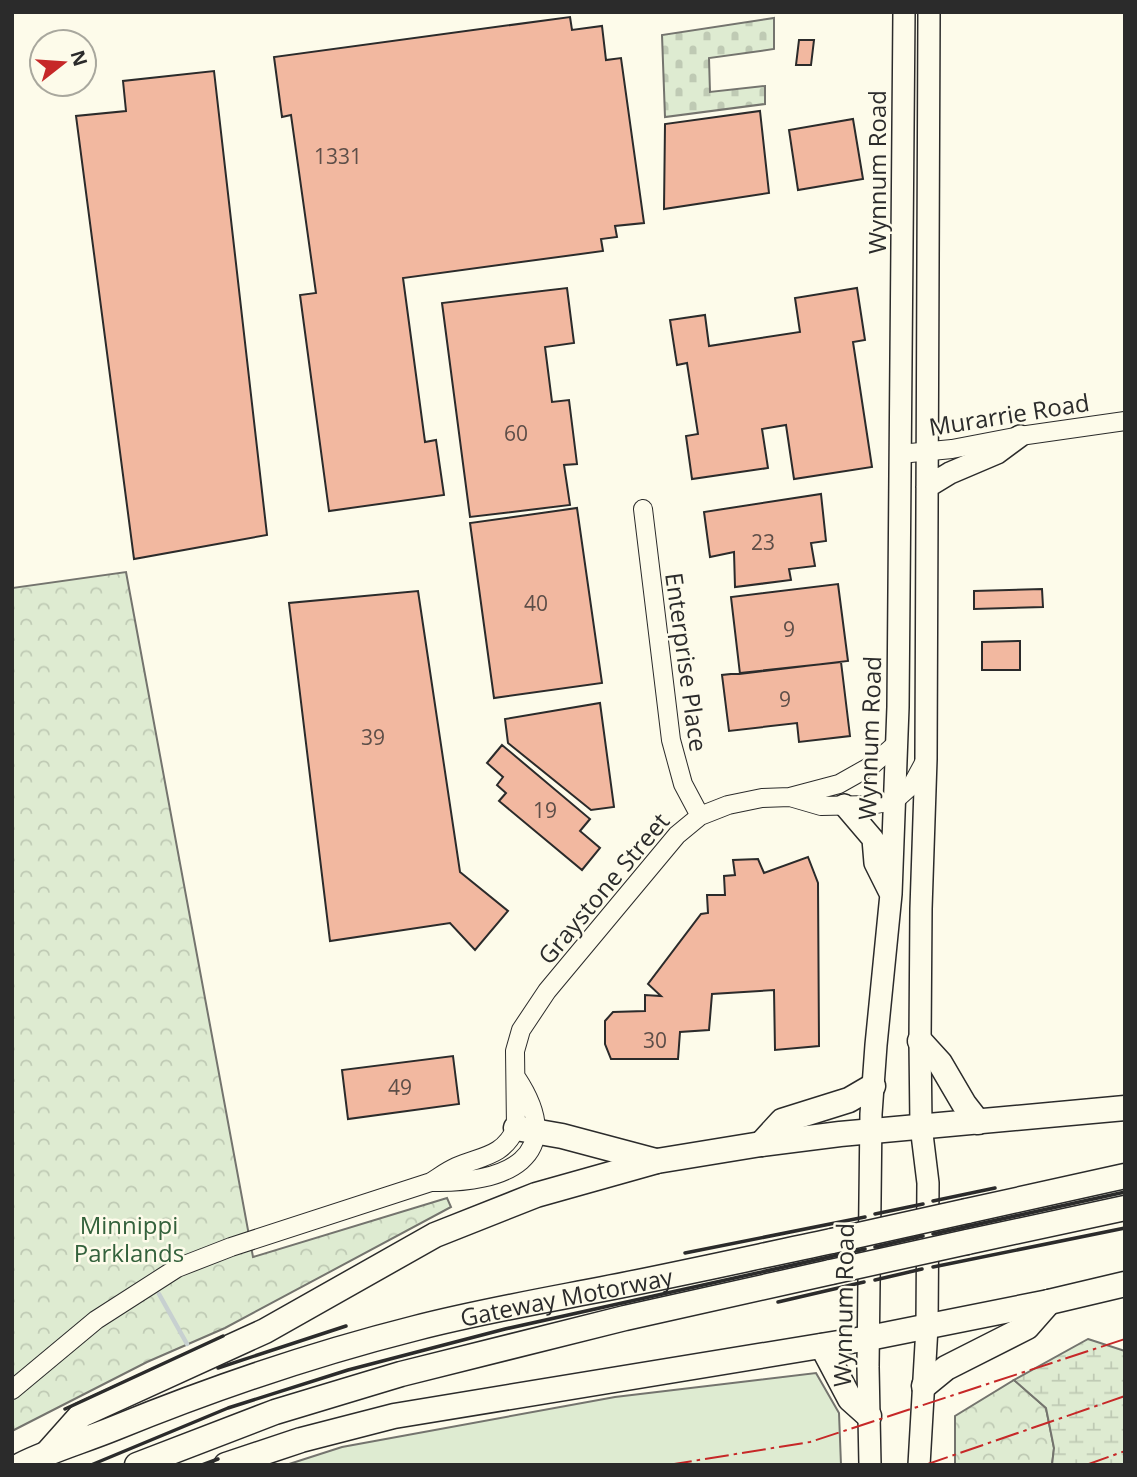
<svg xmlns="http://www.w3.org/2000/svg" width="1137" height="1477" font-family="'Open Sans',sans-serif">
<defs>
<pattern id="forest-crowns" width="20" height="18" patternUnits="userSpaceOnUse" patternTransform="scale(1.75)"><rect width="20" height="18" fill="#deebd1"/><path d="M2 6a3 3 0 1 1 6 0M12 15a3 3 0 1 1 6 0" fill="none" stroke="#bfcab4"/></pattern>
<pattern id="wetland-marsh" width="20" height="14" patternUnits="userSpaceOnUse" patternTransform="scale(1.75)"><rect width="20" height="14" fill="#deebd1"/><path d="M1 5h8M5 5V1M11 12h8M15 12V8" fill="none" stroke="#bfcab4"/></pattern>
<pattern id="cemetery-stones" width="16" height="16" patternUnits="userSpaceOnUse" patternTransform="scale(1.75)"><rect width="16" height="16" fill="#deebd1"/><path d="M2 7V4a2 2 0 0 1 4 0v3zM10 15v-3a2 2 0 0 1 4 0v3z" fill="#bfcab4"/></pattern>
</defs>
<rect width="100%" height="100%" fill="#fdfbea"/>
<path fill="#deebd1" stroke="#74746e" stroke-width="2" d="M816,1373L839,1413L841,1465H286L342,1447L615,1397Z"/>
<path fill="url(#forest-crowns)" stroke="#74746e" stroke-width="2" d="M126,572L253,1257L447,1198L451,1207L225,1328L147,1362L12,1431V588Z
M1014,1380L1046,1408L1054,1448L1052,1465H955V1416Z"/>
<path fill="url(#wetland-marsh)" stroke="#74746e" stroke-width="2" d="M1088,1339L1125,1351V1465H1052L1054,1448L1046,1408L1014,1380Z"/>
<path fill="url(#cemetery-stones)" stroke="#74746e" stroke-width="2" d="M774,18V49L709,58L710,92L765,86V104L665,117L662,35Z"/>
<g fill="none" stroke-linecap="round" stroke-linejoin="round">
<path stroke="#c7d0d0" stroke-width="4.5" d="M159,1294L187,1344"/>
</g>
<path fill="#f2b8a0" stroke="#2b2b2b" stroke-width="2" d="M570,17L572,30L602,26L606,60L621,58L644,223L615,226L617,237L601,239L603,251L403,278L425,442L436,440L444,495L329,511L300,295L316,293L291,115L282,117L274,57Z
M799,40H814L811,65H796Z
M214,71L267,535L134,559L76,116L126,111L123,81Z
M760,111L769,193L664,209L665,124Z
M853,119L863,179L798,190L789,130Z
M567,288L574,343L545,347L552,402L569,400L577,464L564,465L570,505L470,517L442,303Z
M857,288L865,340L853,342L872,467L794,479L786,425L762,429L768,468L692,479L686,436L698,434L687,363L677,365L670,320L705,315L709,346L800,332L795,298Z
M821,494L826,541L811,543L815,566L789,569L791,580L735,587L734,552L710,557L704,512Z
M577,508L602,683L494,698L470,523Z
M838,584L848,661L740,674L731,597Z
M1042,589L1043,607L974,609V591Z
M418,591L460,872L508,911L475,950L450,923L330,941L289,603Z
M1020,641V670H982V642Z
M841,662L850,736L799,742L797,723L729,731L722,675Z
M600,703L614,807L591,810L508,743L505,719Z
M502,745L590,819L580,831L600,848L582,870L499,801L506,793L497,785L503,777L487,763Z
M808,857L818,883L819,1046L775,1050L774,990L712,994L709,1030L680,1032L678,1059H611L605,1044V1021L613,1012L645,1011V995L661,996L648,984L701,914L708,913L707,895H725L724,876L735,875L733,860L758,859L764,873Z
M453,1056L459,1104L348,1119L342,1070Z"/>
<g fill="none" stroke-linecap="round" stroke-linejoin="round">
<defs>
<path id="minor" d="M900,454L952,449L1020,436L1125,421
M643,509L671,740L683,784L700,816
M790,797L821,806L870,805L894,801L912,785L925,761
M431,1182C504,1184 570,1158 516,1077
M12,1390L96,1320L177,1268L231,1247L431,1182C439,1177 447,1171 456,1167C481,1156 503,1157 516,1128L515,1051L521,1030L547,991L677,835L700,816L728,805L762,798L790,797L839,784L871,766L896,744"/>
<path id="major" d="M927,487L950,473L997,453L1020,436
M844,805L873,839L875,863L890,893
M870,1465L868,1367L871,1114L876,1045L891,894L898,707L904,12
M919,1465L927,1327L928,1183L921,1126L920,1041L921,909L926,759L929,12"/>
<g id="highway">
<path d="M920,1041L940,1063L964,1104L978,1122"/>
<path d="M516,1128L562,1136L656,1161"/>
<path d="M761,1144L782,1121L849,1100L873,1086"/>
<path d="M967,1211L1125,1176"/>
<path d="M967,1242L1125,1208"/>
<path d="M822,1346L850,1399L869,1416"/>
<path d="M924,1386L946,1368L1027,1327L1049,1302"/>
<path d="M49,1451L81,1415L265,1331L435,1235L536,1195L657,1161L761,1144L840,1134L1125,1108"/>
<path id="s1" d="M21,1465C51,1450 83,1441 115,1428C213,1388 313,1354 416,1328C478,1312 541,1301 603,1289C680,1274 756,1257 832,1241"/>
<path d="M137,1465L275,1412L401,1374L625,1318L831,1272"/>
<path d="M226,1465L301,1440L394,1416L869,1338L1049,1302L1125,1284"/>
</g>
</defs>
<use href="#minor" stroke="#2b2b2b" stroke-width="20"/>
<use href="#major" stroke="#2b2b2b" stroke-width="24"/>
<use href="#highway" stroke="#2b2b2b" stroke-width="27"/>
<use href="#minor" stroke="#fdfbea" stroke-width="18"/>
<use href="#major" stroke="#fdfbea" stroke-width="21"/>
<use href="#highway" stroke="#fdfbea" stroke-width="24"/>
<defs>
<path id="highway-bridge" d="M832,1241L967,1211
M831,1272L967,1242"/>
</defs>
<use href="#highway-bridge" stroke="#2b2b2b" stroke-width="27" stroke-linecap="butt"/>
<use href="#highway-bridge" stroke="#fdfbea" stroke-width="24"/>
<path stroke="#2b2b2b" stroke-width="3.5" d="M933,1201L995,1188
M875,1214L923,1204
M933,1234L1125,1192
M875,1247L923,1236
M685,1253L865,1217
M933,1267L1125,1228
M875,1280L922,1269
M778,1302L864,1282
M218,1368L346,1326
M65,1409L223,1336
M91,1465L228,1408L348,1370L505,1329L865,1249
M202,1465L218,1459"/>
<path stroke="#c62828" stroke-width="2" stroke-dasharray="24 5 3.5 5" stroke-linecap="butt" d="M668,1465L810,1442L1125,1339
M925,1465L1125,1396
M1086,1465L1125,1451"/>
</g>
<g text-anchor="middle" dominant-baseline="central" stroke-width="5" stroke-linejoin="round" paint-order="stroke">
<g font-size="21" fill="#5d4e48">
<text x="338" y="156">1331</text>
<text x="516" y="433">60</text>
<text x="763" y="542">23</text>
<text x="536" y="603">40</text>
<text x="789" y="629">9</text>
<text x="785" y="699">9</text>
<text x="373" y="737">39</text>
<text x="545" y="810">19</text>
<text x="655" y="1040">30</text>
<text x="400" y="1087">49</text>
</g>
<g font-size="24" fill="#2b2b2b" stroke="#fdfbea">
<text transform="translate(876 172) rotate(-90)">Wynnum Road</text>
<text transform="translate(1009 414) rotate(-9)">Murarrie Road</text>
<text transform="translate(687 662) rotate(82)">Enterprise Place</text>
<text transform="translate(869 738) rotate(-88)">Wynnum Road</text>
<text transform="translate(603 888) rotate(-50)">Graystone Street</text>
<text stroke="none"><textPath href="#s1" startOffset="572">Gateway Motorway</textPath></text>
<text transform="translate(843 1305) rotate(-89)">Wynnum Road</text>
</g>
<g font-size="24" fill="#34623c" stroke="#fdfbea">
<text x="129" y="1224">Minnippi<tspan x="129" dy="28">Parklands</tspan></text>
</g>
</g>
<rect width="1137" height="1477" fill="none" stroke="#2b2b2b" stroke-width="28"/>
<g transform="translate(63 63) rotate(73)"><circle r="33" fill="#fdfbea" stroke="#a9a89e" stroke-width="2"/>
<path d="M0-5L12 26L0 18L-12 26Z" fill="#c62828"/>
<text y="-10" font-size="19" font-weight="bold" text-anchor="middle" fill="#2b2b2b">N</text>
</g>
</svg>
